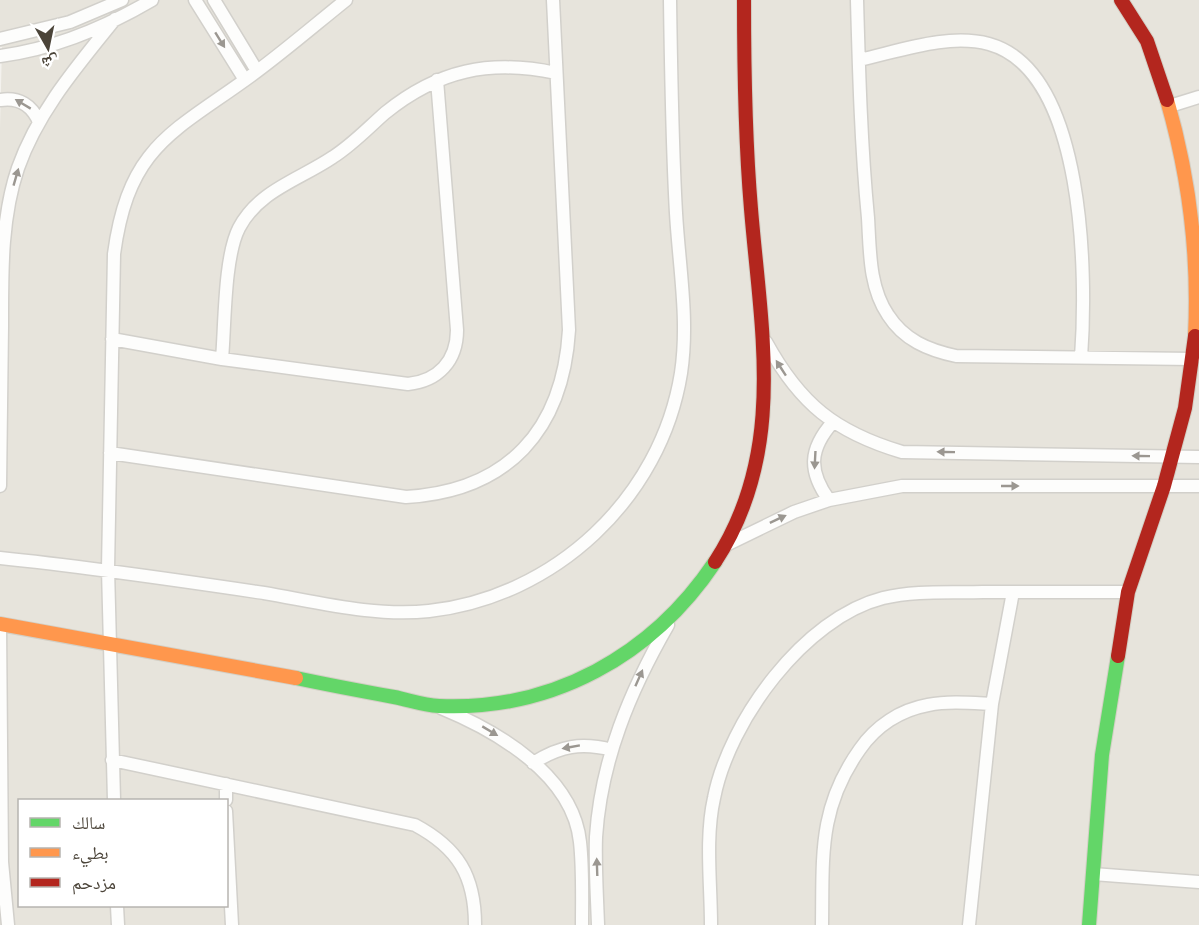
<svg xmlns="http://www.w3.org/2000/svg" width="1199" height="925" font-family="Commissioner,'Noto Naskh Arabic',sans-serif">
<rect width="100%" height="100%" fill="#f4f2ee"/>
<path fill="#e7e4dc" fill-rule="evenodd" d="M0,0H1199V925H0V128L2,47H0ZM20,800H226V906H20Z"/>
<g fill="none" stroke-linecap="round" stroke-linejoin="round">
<defs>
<path id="street" d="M195,0L245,80
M214,0L257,71
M857,0C859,73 861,146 868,218C870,251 869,287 888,315C904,340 928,350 956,356L1193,359
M0,39L70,22L122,0
M0,56C53,49 106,27 152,0
M859,60C900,51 948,33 989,44C1086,71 1087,277 1081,358
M0,100C19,97 32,105 39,122
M1170,106L1199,97
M112,339L222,359L408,384C438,381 457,361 457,330L437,80
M766,342C800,404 835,432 902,452L1199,457
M222,359C225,325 224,257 239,228C259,190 299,180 333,157C352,145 368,128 385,113C438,70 490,59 556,73
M110,453L406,497C508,491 563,430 569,330L553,0
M0,486C1,433 1,379 2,326C2,273 1,218 18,168C38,111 78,65 115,19
M829,500C808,471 809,449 833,422
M726,545L794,512L829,500L902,486H1199
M0,558C89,567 176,580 264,593C317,602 375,617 429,611C555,597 661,498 681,373C689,320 679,266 676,213C672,142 671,71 670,0
M0,625L2,862L8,925
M441,708C497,731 573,775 580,842C583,869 582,898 582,925
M112,760L415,825C458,848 475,876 475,925
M533,763C560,746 581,742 612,750
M226,784V800
M114,800L108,569L114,254C129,143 175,132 256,72C287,49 316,24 346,0
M226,811L232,925
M1093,874L1199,882
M117,906L118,925
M598,925C597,896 595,866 596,837C601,760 630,691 668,625
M711,925C711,884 705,838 714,798C729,721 804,618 883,598C915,590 950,593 983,592C1031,592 1080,592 1128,592
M822,925C823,856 818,808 860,749C876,726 900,710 928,705C949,701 971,703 992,704
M969,925L992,704L1013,592"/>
<path id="fast" d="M296,678C329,685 361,691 394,697C409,700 423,705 439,706C552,711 652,656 715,562
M1089,925L1102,755L1118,656"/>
<path id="slow" d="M1167,100C1189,176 1199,256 1195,336
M0,624L296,678"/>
<path id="jam" d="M1121,0L1147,41L1167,100
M715,562C787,452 761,331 751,209C745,139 744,70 744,0
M1118,656L1128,592L1164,486L1185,408L1195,336"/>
</defs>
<use href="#street" stroke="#d2d0cb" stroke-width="15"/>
<use href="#fast" stroke="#d3cfc5" stroke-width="16"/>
<use href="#slow" stroke="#d3cfc5" stroke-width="16"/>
<use href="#jam" stroke="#d3cfc5" stroke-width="16"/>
<use href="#street" stroke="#fdfdfc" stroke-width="12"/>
<use href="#fast" stroke="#63d668" stroke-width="14"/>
<use href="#slow" stroke="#ff974d" stroke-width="14"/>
<use href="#jam" stroke="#b3261e" stroke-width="14"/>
</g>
<defs><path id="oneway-solid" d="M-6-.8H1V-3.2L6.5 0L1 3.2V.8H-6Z" transform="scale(1.5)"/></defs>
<g fill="#9b9791">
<use href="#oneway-solid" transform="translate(220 40) rotate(58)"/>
<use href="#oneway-solid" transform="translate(23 104) rotate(-149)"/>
<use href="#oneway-solid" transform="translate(16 177) rotate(-74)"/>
<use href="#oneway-solid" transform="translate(781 368) rotate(-123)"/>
<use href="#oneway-solid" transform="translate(946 452) rotate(-179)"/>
<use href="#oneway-solid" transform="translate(1141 456) rotate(-179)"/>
<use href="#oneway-solid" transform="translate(815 460) rotate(93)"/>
<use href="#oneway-solid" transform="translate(1010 486)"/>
<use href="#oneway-solid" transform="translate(778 519) rotate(-25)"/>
<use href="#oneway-solid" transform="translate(639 678) rotate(-66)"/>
<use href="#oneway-solid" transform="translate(490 731) rotate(31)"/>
<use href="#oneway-solid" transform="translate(571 747) rotate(170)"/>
<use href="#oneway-solid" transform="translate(597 867) rotate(-92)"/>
</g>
<rect x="18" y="799" width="210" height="108" fill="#ffffff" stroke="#b7b4b0" stroke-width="1.5"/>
<rect x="30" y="818" width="30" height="9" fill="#63d668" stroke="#b7b4b0" stroke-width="1.5"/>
<text x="72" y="829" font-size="18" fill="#4b4439">سالك</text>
<rect x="30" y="848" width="30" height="9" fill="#ff974d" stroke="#b7b4b0" stroke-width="1.5"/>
<text x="72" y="859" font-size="18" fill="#4b4439">بطيء</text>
<rect x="30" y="878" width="30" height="9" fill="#b3261e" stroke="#b7b4b0" stroke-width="1.5"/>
<text x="72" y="889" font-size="18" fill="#4b4439">مزدحم</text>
<g transform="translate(48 48) rotate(171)" stroke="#ffffff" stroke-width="4.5" paint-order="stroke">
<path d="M0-4.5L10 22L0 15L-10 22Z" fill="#4b4439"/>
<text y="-9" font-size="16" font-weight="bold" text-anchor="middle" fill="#4b4439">ش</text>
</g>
</svg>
